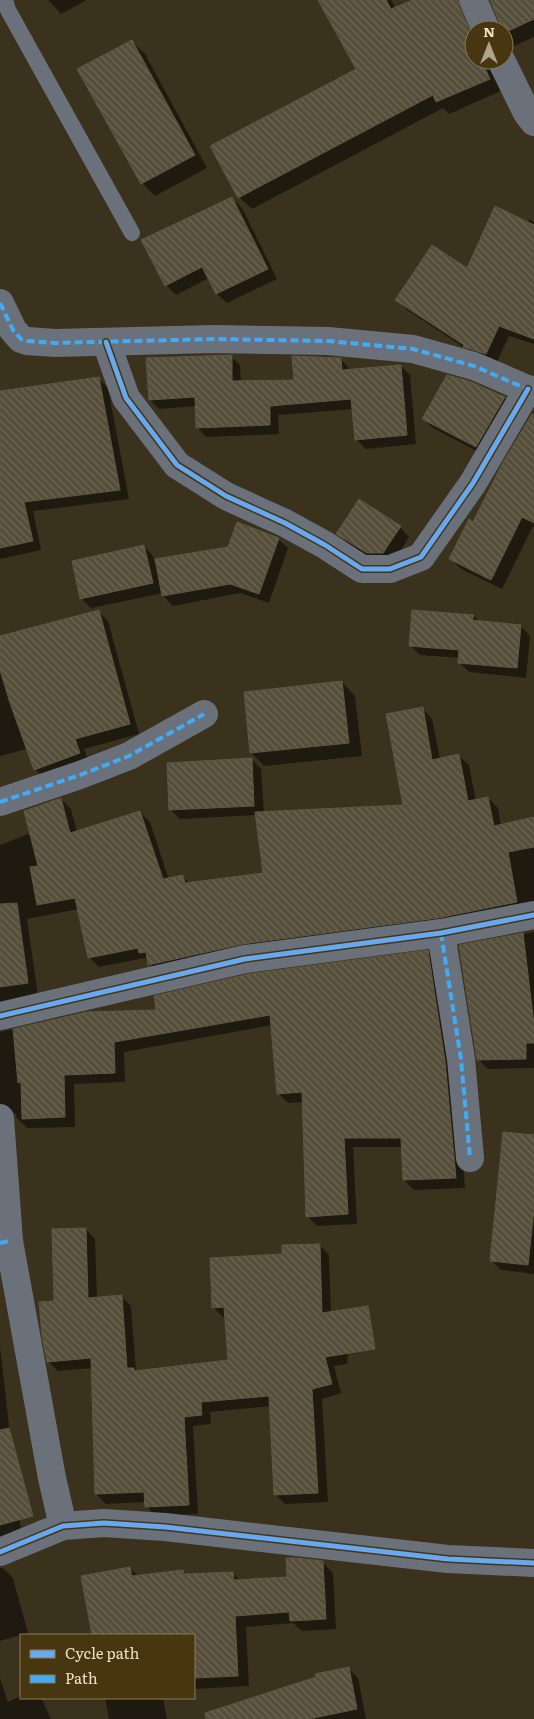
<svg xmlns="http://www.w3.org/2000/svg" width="534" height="1719" font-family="Literata,serif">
<defs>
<pattern id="building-back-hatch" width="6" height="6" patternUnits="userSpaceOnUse" patternTransform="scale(1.25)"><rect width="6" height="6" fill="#544e3a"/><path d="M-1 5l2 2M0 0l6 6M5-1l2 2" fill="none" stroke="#6d6755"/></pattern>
</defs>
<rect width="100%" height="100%" fill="#3b321d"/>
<path fill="#0007" d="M48,0H87L61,14Z
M319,0H391L396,9L416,0H457L470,30L474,34V60H483L491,70L501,91L449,114L443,108L252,209L239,197L358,70Z
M491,0H534V37L514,46L504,36V30H502V24Z
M132,41L145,54L207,168L155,196L142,183Z
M232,198L242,208L277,279L227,303L217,294L209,278L176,295L166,285Z
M529,219L534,222V344L509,336L496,364L475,357L468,350L407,310L397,299L467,270L528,223Z
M231,356L240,365L241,382L295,381L341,359L350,370L401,366L410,375L416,444L366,449L356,439L354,409L278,415L279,434L206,437L197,427V406L159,409L150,400Z
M99,379L108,388L129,499L33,511L41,550L0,559V391Z
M468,382L505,398L514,407L486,456L433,428L423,419Z
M534,412V527L533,526L502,589L461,569L451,559L474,523L504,464Z
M400,527L409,537L393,563H377L348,543L338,534Z
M278,539L288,548L269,603L240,593L173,606L163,596V593L91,608L81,598L144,546L153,556L154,561Z
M98,611L108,621L139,734L84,749L89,763L45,779L35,769L27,749L0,756V672L2,671L0,665V638Z
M413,611L474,616L480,622L521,626L530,636L526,678L469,672L459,662L460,658L420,655L410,645Z
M342,682L355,696L362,756L264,766L251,752Z
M423,709L432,719L440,759L459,756L469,765L476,801L488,798L498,808L501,826L534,821V910L159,975L145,958L99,967L89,957L79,909L27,919L39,1003L0,1014V845L31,833L61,799L71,809L77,832L140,812L150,822L169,880L183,877L190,883L264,874L257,815L180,819L171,810L252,759L261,769L264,813L404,806Z
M534,932V1068L488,1069L478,1059L460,946Z
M428,952L437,962L455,1072L465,1188L414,1190L404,1180L403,1147H353L357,1224L317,1226L307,1216L303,1102L288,1103L278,1093L272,1025L124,1052L125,1082L74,1084L75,1127L27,1128L17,1118L15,1113L9,1112L0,1116V1032L87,1013L158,1011Z
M534,1137V1274L501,1270L491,1260Z
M86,1229L95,1239L97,1298L121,1296L131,1306L136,1371L230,1361L226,1317H223L213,1307L284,1256L320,1245L329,1255L331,1313L352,1321L347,1364L334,1366L341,1393L322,1399L328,1502L285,1504L275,1494L271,1406L210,1412L211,1424L193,1426L198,1514L156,1516L146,1506V1502L106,1504L96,1494L93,1368L58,1371L48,1361L56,1302Z
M0,1346L21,1532L0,1550Z
M322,1562L333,1573L336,1629L302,1631L293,1623L246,1627L249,1686L194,1689V1635H93L82,1577L130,1568L138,1576L183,1571L187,1575L233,1573L240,1581L288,1578Z
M0,1568H3L13,1578L28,1633L0,1641Z
M348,1668L358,1678L366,1719H259Z
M0,1678L8,1702L21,1696V1698H39L43,1701L51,1719H0Z
M105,1698H163L167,1719H109Z"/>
<path fill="url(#building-back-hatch)" stroke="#5c5642" d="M318,0H386L391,9L413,0H458L459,6L474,39V60H481L490,79L436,102L433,95L238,198L210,146L356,69Z
M490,0H534V19L504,33V30H501L500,24Z
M132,40L195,155L141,184L77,69Z
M232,197L268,269L216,294L202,267L165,286L141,240Z
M495,206L534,225V339L499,326L486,354L463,347L464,345L395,300L432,245L467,268Z
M232,355V381L294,380L292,356L341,358L342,370L401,365L407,435L355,440L351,399L270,406V425L196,428L195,397L149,400L146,358Z
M447,375L469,381L505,397L476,447L422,419Z
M99,377L120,490L24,502L33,541L0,548V391Z
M532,414L534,415V523L522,517L491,580L449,559L469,519L473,522L502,464Z
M359,499L401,526L383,553H367L336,534Z
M237,522L279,538L259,594L230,584L162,596L155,559L228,547Z
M144,545L153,583L80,599L72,561Z
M99,610L130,724L75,739L80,753L34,770L10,703L0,670V636Z
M412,610L474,615L472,620L521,625L517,668L458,663L459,650L409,646Z
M342,681L349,743L250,753L244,692Z
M423,707L432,760L459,754L468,801L488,797L494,826L534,817V847L508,852L517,902L438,918L243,944L148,965L146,952L139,953L138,948L88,958L75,898L37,905L30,867L38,866L24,811L61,798L70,833L140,811L163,879L183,875L185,883L263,873L255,812L403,805L386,714Z
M252,758L254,806L169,810L167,763Z
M17,903L28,983L0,987V904Z
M523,933L534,1024V1043H526V1059L477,1060L459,945Z
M428,950L445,1061L456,1178L403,1180L401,1138H344L348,1214L306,1217L302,1092L277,1094L270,1015L114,1042L115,1073L64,1075L65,1117L22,1119L21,1082L18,1083L13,1029L87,1012L156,1010L154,996L248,974Z
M503,1132L534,1135V1209L528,1265L490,1261Z
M86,1228L88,1298L122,1295L127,1368H134V1371L228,1360L224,1307L212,1308L210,1258L282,1254V1245L320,1244L322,1313L368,1306L375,1349L325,1357L332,1384L312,1389L318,1493L274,1495L269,1396L201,1402L202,1415L184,1417L189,1505L145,1507L144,1492L95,1494L91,1358L47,1362L42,1336L39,1302L54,1301L52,1229Z
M9,1428L33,1516L0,1525V1430Z
M286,1558H297L323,1561L326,1619L290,1621L289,1612L235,1616L238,1676L194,1678V1635H92L81,1576L130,1567L132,1576L183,1570L184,1574L233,1572L234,1580L287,1577Z
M349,1667L357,1709L309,1719H206L205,1713L316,1677L315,1674Z"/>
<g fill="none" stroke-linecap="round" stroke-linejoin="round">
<path stroke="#6b717b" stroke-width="16" d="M5,0L8,10L132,233"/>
<path stroke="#6b717b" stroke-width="28" d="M473,0L486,30
M501,60L527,113L534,122
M0,303L13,330L21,339L27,341L55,343L214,339L328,341L413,349L474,366L534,392
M106,342L126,398L177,465L226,496L285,523L325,545L362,569H390L421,557L473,483L528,389
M0,802L80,775L129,756L204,714
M441,933L461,1059L470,1158
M0,1016L245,959L441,933L534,915
M0,1118L9,1241L52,1478L63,1526
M0,1552L63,1526L104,1523L165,1527L448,1559L534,1563"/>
<path stroke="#42abf6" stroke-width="4" stroke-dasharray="8 4" stroke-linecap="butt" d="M0,303L13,330L21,339L27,341L55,343L214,339L328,341L413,349L474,366L532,391
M0,802L80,775L129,756L204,714
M441,933L461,1059L470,1158
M0,1243L9,1241"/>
<defs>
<path id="cycleway" d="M106,342L126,398L177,465L226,496L285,523L325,545L362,569H390L421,557L473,483L528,389
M0,1016L245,959L441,933L534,915
M0,1552L63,1526L104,1523L165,1527L448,1559L534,1563"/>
</defs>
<use href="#cycleway" stroke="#483610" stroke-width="8"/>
<use href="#cycleway" stroke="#66a8f1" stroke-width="5"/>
</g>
<rect x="20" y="1634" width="175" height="65" fill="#483610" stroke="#8a7a59"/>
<rect x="30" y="1650" width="25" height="8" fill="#66a8f1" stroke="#8a7a59"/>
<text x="65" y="1659" font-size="15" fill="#eee0c7">Cycle path</text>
<rect x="30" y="1675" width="25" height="8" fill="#42abf6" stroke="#8a7a59"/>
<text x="65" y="1684" font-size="15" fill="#eee0c7">Path</text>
<g transform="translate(489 45)"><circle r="24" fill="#483610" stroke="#8a7a59"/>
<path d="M0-4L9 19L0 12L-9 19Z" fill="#afa38c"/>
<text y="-8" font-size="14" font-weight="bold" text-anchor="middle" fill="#eee0c7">N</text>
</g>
</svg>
